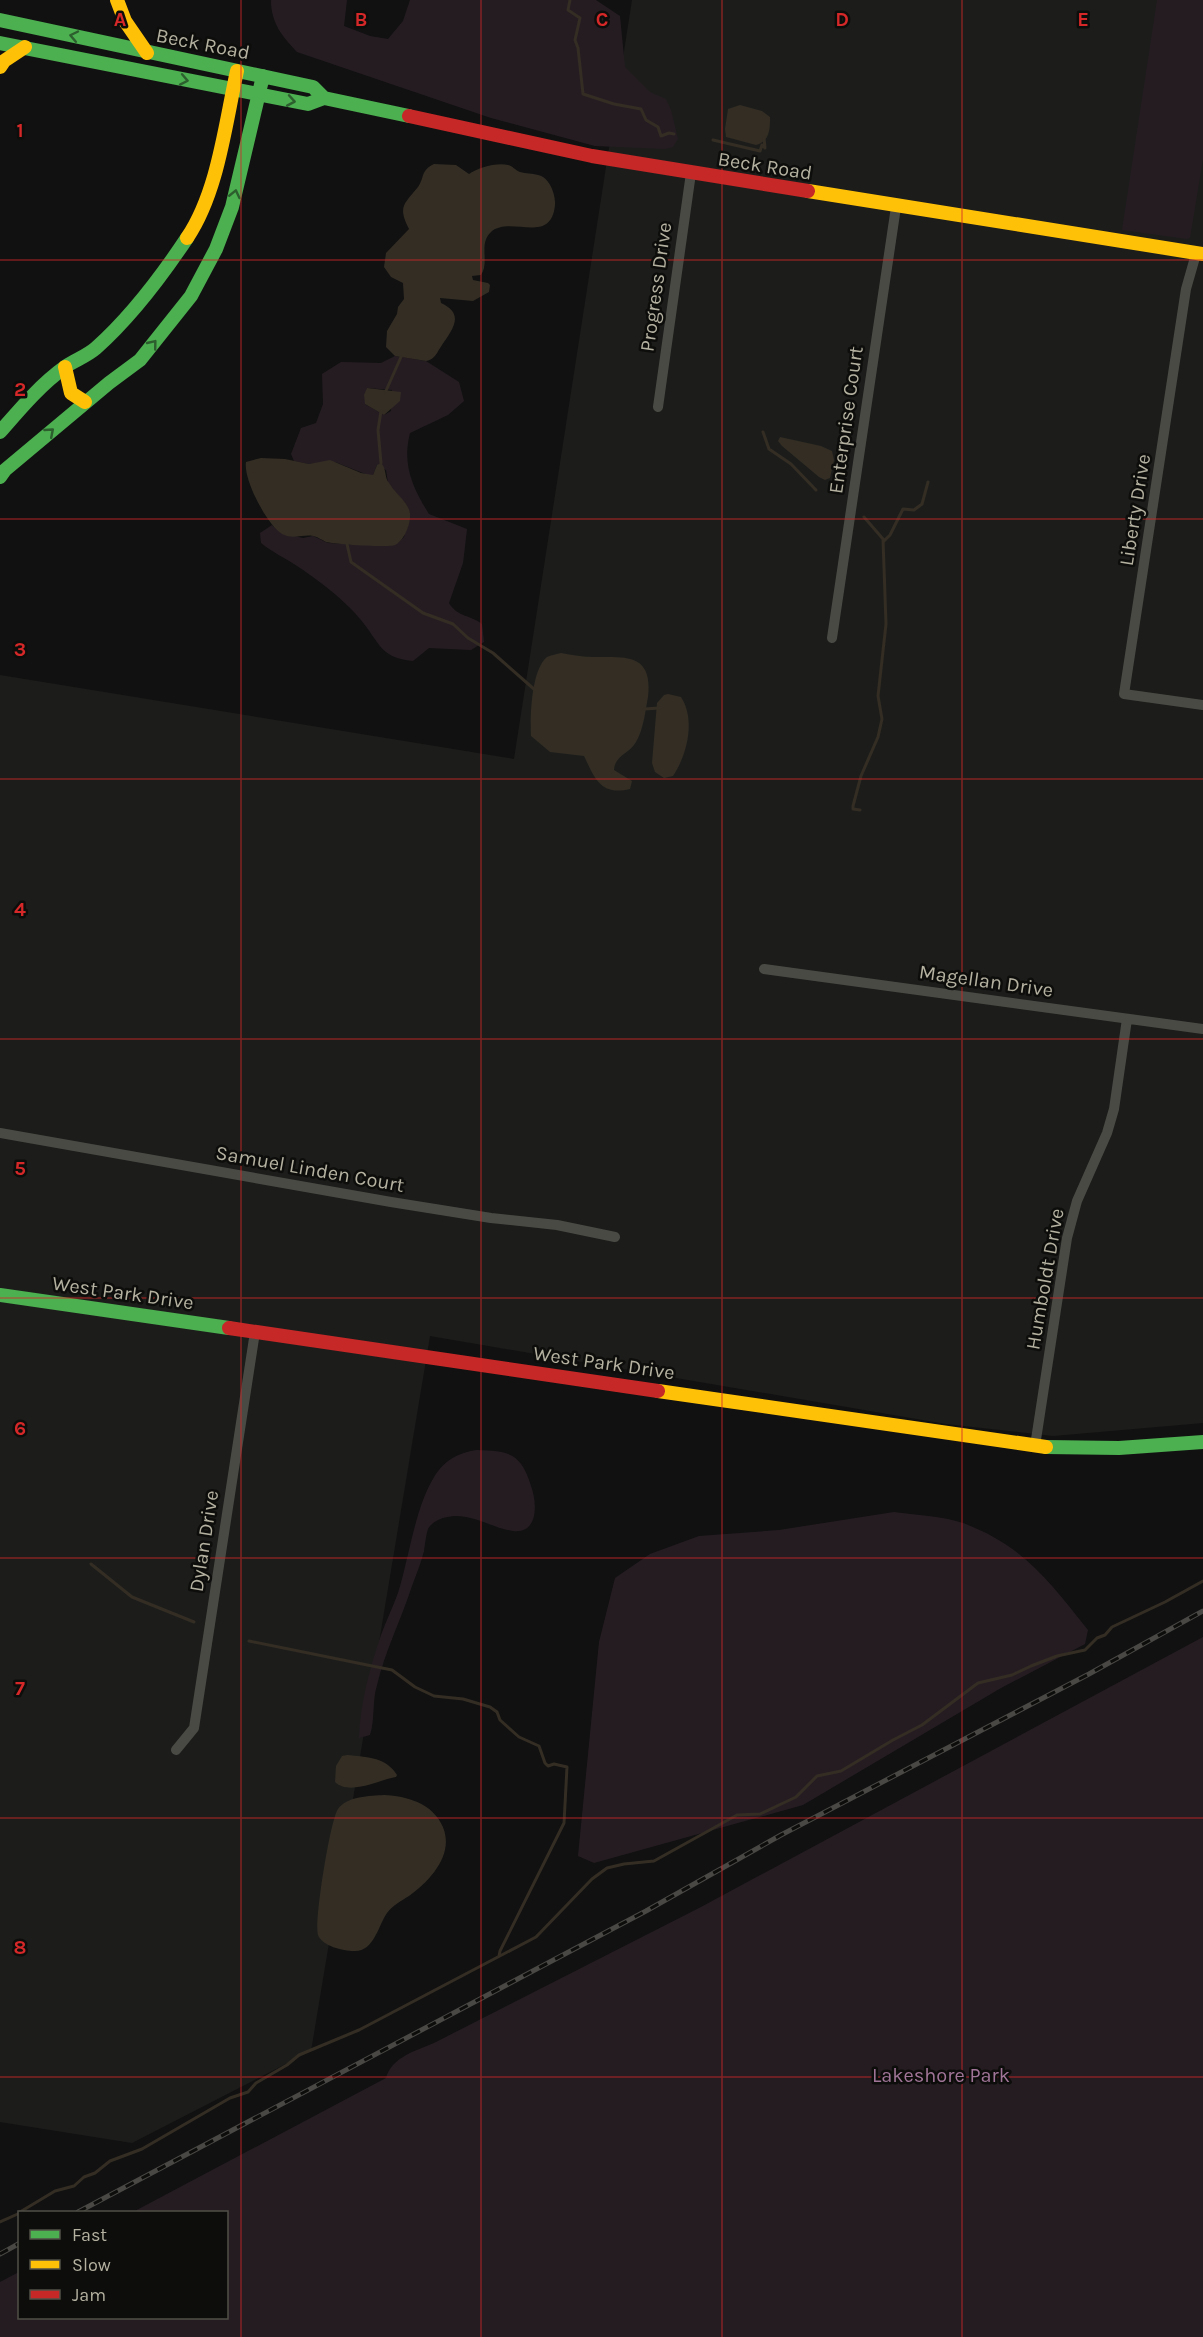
<svg xmlns="http://www.w3.org/2000/svg" width="1203" height="2337" font-family="Karla,sans-serif">
<rect width="100%" height="100%" fill="#111"/>
<path fill="#1c1d1b" d="M632,0H1203V1423L1053,1436L946,1424L430,1336L311,2051L132,2143L0,2122V675L514,759Z"/>
<path fill="#251c22" fill-rule="evenodd" d="M271,0H347L344,26L370,36L388,39L403,21L410,0H596L620,16L625,67L650,92L666,99L671,110L678,139L673,147L665,149L595,146L491,118L297,52C282,36 271,23 271,0Z
M1157,0H1203V159L1190,238L1187,239L1122,230Z
M395,356L426,361L459,382L464,401L448,415L410,433C402,464 412,487 429,514L467,529L463,563L449,603C457,617 471,615 482,624L484,642L471,650L429,648L413,661C380,658 380,643 361,620C346,601 317,579 297,566C285,558 272,552 261,543L260,533L272,525L281,533L303,538L313,536L328,543L386,546L398,543L404,537L410,513L404,502L388,483L386,470L377,465L373,475H368L335,462L309,464L294,461L291,454L301,428L316,423L323,404L322,374L341,362L381,363ZM367,388L392,390L391,411L384,415L365,404Z
M477,1450C509,1451 521,1453 531,1486C537,1502 539,1534 513,1531C487,1527 465,1508 438,1520C434,1522 430,1525 428,1529C426,1535 425,1544 424,1551C421,1563 416,1575 412,1586C401,1620 385,1651 377,1685C372,1702 375,1719 370,1735L359,1738C360,1703 370,1668 381,1635C386,1621 393,1607 398,1593C409,1558 415,1509 433,1479C443,1461 457,1453 477,1450Z
M894,1512C914,1515 943,1516 963,1523C1024,1546 1049,1581 1088,1630L1085,1644L1001,1688L803,1805L594,1863L578,1856L599,1642L615,1578L650,1554L699,1536L779,1530Z
M1203,1637V2337H0V2282L19,2272L20,2318H226V2212H133L386,2078C392,2057 415,2051 434,2043L701,1907Z"/>
<path fill="#332d24" d="M740,105L762,111L770,117C770,129 770,141 756,145L726,137L725,129L728,109Z
M434,164L456,165L469,174C477,168 497,162 508,165C513,166 515,170 520,172C526,174 532,173 538,175C549,177 556,194 555,205C551,246 510,215 491,232C478,244 490,262 481,275L472,276L473,280L488,283L490,285L489,292L473,301L440,298L441,303C465,314 453,329 442,345C437,352 435,360 426,361L395,356L386,347L387,331L397,314L398,307L404,299L403,283L391,277L384,267L386,253L409,229C398,207 403,205 418,187C425,177 420,171 434,164Z
M367,388L401,392L400,401L384,415L365,404L364,395Z
M780,437L821,446L832,451L834,460L830,478L825,480L819,477L782,446L778,441Z
M261,458L285,459L309,464L330,460L361,473L373,475L377,465L381,463C387,469 384,477 389,483C395,493 408,502 410,513C411,524 404,541 395,545C387,548 334,544 326,542C322,540 318,537 313,536C304,534 293,540 282,534C267,525 243,479 246,462Z
M561,653C572,655 583,657 594,657C626,657 653,653 648,697C645,712 644,728 636,742C629,754 615,755 614,770L632,781L630,789C601,796 595,779 584,756L550,752L531,736C530,717 531,670 547,657C551,655 557,654 561,653Z
M668,694L681,697C696,720 687,755 673,776L664,778L655,772L652,763L657,703L664,695Z
M347,1755C367,1757 386,1757 397,1775L396,1777C378,1780 350,1796 335,1782L336,1766L342,1756Z
M384,1795C403,1796 425,1801 437,1817C460,1847 434,1878 409,1896C401,1901 393,1905 387,1913C378,1926 374,1952 354,1951C343,1951 322,1946 318,1935C314,1922 330,1821 338,1809C347,1796 370,1796 384,1795Z"/>
<g fill="none" stroke-linecap="round" stroke-linejoin="round">
<path stroke="#332d24" stroke-width="3" d="M570,0L568,10L580,18L575,40L578,48L583,94L614,104L641,109L646,120L658,127L661,136L669,133L674,134
M713,140L760,151L762,145L765,148L764,138
M385,393L401,357
M381,411L378,430L381,463
M763,432L769,449L791,464L816,490
M884,541L890,535L903,509L914,510L922,504L928,482
M347,544L351,562L423,613L453,624L468,638L493,653L535,690
M644,709L660,708
M860,810L853,809V806L861,776L878,737L882,719L878,696L886,624L883,539L864,517
M91,1564L132,1597L194,1622
M249,1641L392,1670L415,1687L434,1696L463,1699L490,1707L497,1712L500,1720L519,1737L539,1746L545,1763L548,1766L554,1764L567,1767L564,1823L500,1951L499,1956
M20,2212L55,2191L74,2186L84,2177L95,2173L110,2161L142,2149L230,2098L248,2092L256,2083L287,2065L299,2055L359,2030L536,1937L592,1879L607,1868L624,1864L654,1861L737,1815L760,1814L796,1797L817,1776L841,1771L893,1740L922,1725L978,1683L1012,1675L1031,1666L1057,1656L1085,1650L1097,1638L1105,1635L1112,1627L1165,1602L1203,1581
M0,2222L20,2213"/>
<path stroke="#4a4a45" stroke-width="10" d="M1196,254L1186,289L1124,694L1203,705
M658,407L691,173
M832,638L896,207
M764,969L1203,1029
M0,1133L391,1202L491,1218L557,1225L615,1237
M1035,1446L1067,1238L1077,1201L1107,1133L1114,1109L1127,1019
M176,1750L194,1728L255,1332"/>
<path stroke="#4caf50" stroke-width="14" d="M0,20L313,87L324,98L409,116
M0,43L308,104L324,98
M0,432C20,409 40,385 65,367C75,360 87,356 96,348C132,316 161,277 187,238
M0,477L5,470L109,383L140,360L191,296L216,249L232,207L263,76
M0,1295L229,1328
M1046,1447L1119,1448L1203,1442"/>
<path stroke="#ffc107" stroke-width="14" d="M117,0L125,21L147,53
M0,67L4,61L25,47
M808,191L1203,254
M187,238C218,192 225,125 237,71
M65,367L71,393L85,402
M658,1391L1046,1447"/>
<path stroke="#c62828" stroke-width="14" d="M409,116L592,156L808,191
M229,1328L658,1391"/>
<defs>
<path id="rail" d="M78,2212L646,1911L781,1835L1089,1674L1203,1611
M0,2254L20,2243"/>
</defs>
<use href="#rail" stroke="#494845" stroke-width="5"/>
<use href="#rail" stroke="#0d0d0b" stroke-width="3" stroke-dasharray="9" stroke-linecap="butt"/>
</g>
<defs><path id="oneway-chevron" d="M-2-3.5L2.5 0L-2 3.5" fill="none" stroke-width="1.6" stroke-linecap="round" stroke-linejoin="round" transform="scale(1.5)"/></defs>
<g stroke="#2c5e2e">
<use href="#oneway-chevron" transform="translate(74 36) rotate(-168)"/>
<use href="#oneway-chevron" transform="translate(184 80) rotate(11)"/>
<use href="#oneway-chevron" transform="translate(291 101) rotate(10)"/>
<use href="#oneway-chevron" transform="translate(235 194) rotate(-77)"/>
<use href="#oneway-chevron" transform="translate(153 344) rotate(-51)"/>
<use href="#oneway-chevron" transform="translate(50 432) rotate(-41)"/>
</g>
<path fill="none" stroke="#d62828" stroke-width="1.5" stroke-opacity="0.55" d="M241,0V2337M481,0V2337M722,0V2337M962,0V2337M0,260H1203M0,519H1203M0,779H1203M0,1039H1203M0,1298H1203M0,1558H1203M0,1818H1203M0,2077H1203"/>
<g text-anchor="middle" dominant-baseline="central" stroke-width="5" stroke-linejoin="round" paint-order="stroke">
<g font-size="20" fill="#b4b1a0" stroke="#0d0d0b">
<text transform="translate(203 44) rotate(11)">Beck Road</text>
<text transform="translate(765 166) rotate(9)">Beck Road</text>
<text transform="translate(656 287) rotate(-82)">Progress Drive</text>
<text transform="translate(846 420) rotate(-82)">Enterprise Court</text>
<text transform="translate(1135 510) rotate(-81)">Liberty Drive</text>
<text transform="translate(986 981) rotate(8)">Magellan Drive</text>
<text transform="translate(310 1169) rotate(10)">Samuel Linden Court</text>
<text transform="translate(1045 1279) rotate(-80)">Humboldt Drive</text>
<text transform="translate(123 1293) rotate(8)">West Park Drive</text>
<text transform="translate(604 1363) rotate(8)">West Park Drive</text>
<text transform="translate(204 1541) rotate(-81)">Dylan Drive</text>
</g>
<g font-size="20" fill="#a17598" stroke="#0d0d0b">
<text x="941" y="2075">Lakeshore Park</text>
</g>
</g>
<g font-size="20" text-anchor="middle" font-weight="bold" fill="#d62828" stroke="#0d0d0b" stroke-width="5" stroke-linejoin="round" paint-order="stroke">
<text x="120" y="26">A</text>
<text x="361" y="26">B</text>
<text x="602" y="26">C</text>
<text x="842" y="26">D</text>
<text x="1083" y="26">E</text>
<text x="20" y="137">1</text>
<text x="20" y="396">2</text>
<text x="20" y="656">3</text>
<text x="20" y="916">4</text>
<text x="20" y="1175">5</text>
<text x="20" y="1435">6</text>
<text x="20" y="1695">7</text>
<text x="20" y="1954">8</text>
</g>
<rect x="18" y="2211" width="210" height="108" fill="#0d0d0b" stroke="#504f47" stroke-width="1.5"/>
<rect x="30" y="2230" width="30" height="9" fill="#4caf50" stroke="#504f47" stroke-width="1.5"/>
<text x="72" y="2241" font-size="18" fill="#b4b1a0">Fast</text>
<rect x="30" y="2260" width="30" height="9" fill="#ffc107" stroke="#504f47" stroke-width="1.5"/>
<text x="72" y="2271" font-size="18" fill="#b4b1a0">Slow</text>
<rect x="30" y="2290" width="30" height="9" fill="#c62828" stroke="#504f47" stroke-width="1.5"/>
<text x="72" y="2301" font-size="18" fill="#b4b1a0">Jam</text>
</svg>
